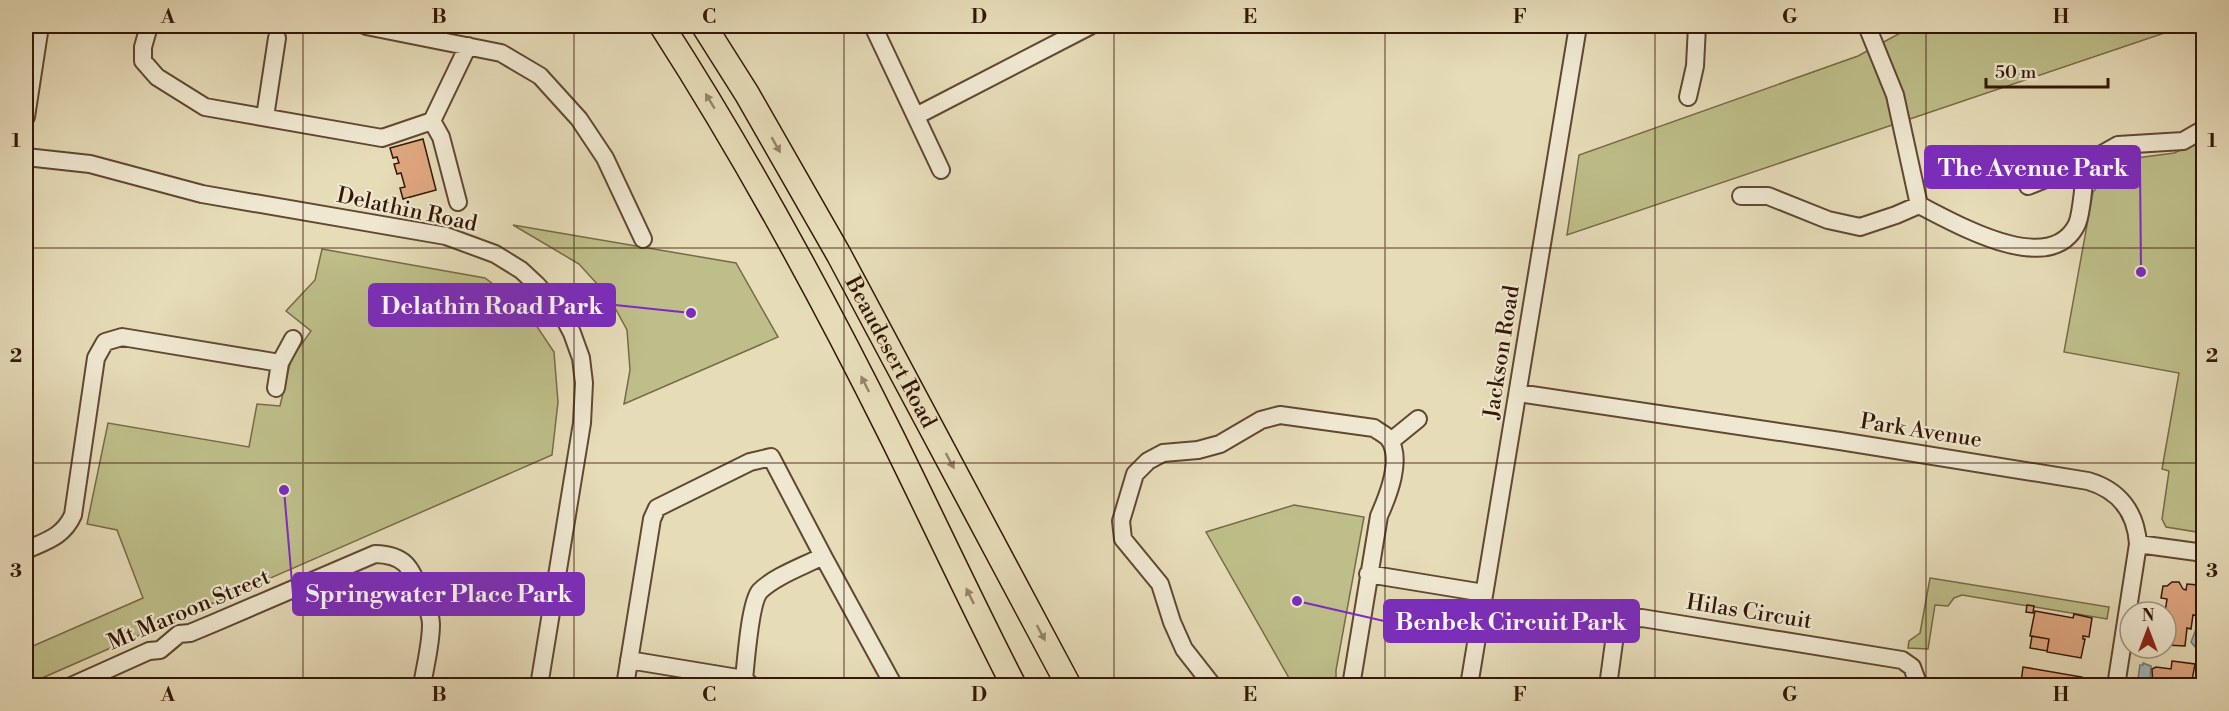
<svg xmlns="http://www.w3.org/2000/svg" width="2229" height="711" font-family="'Libre Bodoni',serif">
<rect width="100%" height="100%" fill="#e6dcb8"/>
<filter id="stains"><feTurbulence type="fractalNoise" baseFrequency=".00333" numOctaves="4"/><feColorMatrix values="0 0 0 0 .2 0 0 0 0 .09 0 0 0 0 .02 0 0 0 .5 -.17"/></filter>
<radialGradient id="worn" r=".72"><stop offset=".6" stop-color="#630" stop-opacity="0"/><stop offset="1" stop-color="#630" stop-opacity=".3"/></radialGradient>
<path fill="#bdbe89" stroke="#786a46" stroke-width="1.5" d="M1913,26H2185L1567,235L1579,155L1858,56Z
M2203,140V533L2166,527L2162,519L2169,471L2162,469L2179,373L2064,352L2093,192L2121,160L2174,153Z
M513,225L736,263L778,337L624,404L630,370L627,330L609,297L579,264Z
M322,249L485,278L524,307L554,352L558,402L552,455L26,685V649L143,598L117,530L87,524L108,423L249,447L257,404L280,406L291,359L311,331L286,311L315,280Z
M1294,505L1364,517L1336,670V685H1293L1206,532Z
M1930,578L2109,607L2107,619L1962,595L1954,598L1948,606L1935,605L1928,649L1908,648L1909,641L1920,633Z"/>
<path fill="#9db8bb" stroke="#737872" stroke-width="1.5" d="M2201,626L2203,628V646L2196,648L2191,642L2196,629Z
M2143,663L2151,666L2150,685H2137L2140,665H2143Z"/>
<path fill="#dfa780" stroke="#341704" stroke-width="1.5" d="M423,139L436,190L403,199L400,188L405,187L401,173L397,174L394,164L399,163L397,157L393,158L390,148Z
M2172,582H2179L2183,589L2186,590L2187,584L2198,585L2197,592L2204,593V617L2193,615L2191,629L2187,628L2185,646L2166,645L2165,612L2167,599L2161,598L2163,586H2167Z
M2027,605L2034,606L2033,613L2026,612Z
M2035,611L2073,618L2074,614L2092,618L2089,637L2083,636V639H2085L2081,658L2047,652L2049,639L2030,636Z
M2032,636L2049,639L2047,651L2030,648Z
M2147,650L2154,651L2153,657L2147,656Z
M2172,661L2195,664L2191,686H2153L2152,669L2156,667L2171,669Z
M2023,667L2082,677L2081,686H2035L2021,683Z"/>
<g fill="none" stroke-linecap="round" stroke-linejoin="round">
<defs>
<path id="minor" d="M149,26L143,47V61L157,77L205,107L382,138L432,121L468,46
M366,26L501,53L540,76L579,119L605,158L643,239
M873,26L941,170
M1867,26L1895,95L1919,205C1955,223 2048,278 2076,226C2082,216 2084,177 2086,163L2118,145L2183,141L2204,129
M1688,97L1695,66L1697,26
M916,116L1090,26
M26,117L40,26
M265,117L277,38
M432,121L441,137L458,202
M26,157L90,164L202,194L446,236L495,254L521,270L536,284L560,310L572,333L581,358L584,383L582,423L539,686
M2028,186L2086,163
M1741,196H1768L1828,220L1860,227L1896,215L1919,205
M276,388L280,363L293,339
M1518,393L1840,441L2088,481C2119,490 2136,512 2138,544L2116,686
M1391,441L1418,419
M2138,544L2204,553
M26,550C46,541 63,537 73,515L96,358L105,342L122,337L280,363
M823,556L894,686
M1368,574L1484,593
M629,660L744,679L752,686
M71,686L149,651L160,650L179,634L190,633L214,623L375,554C406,555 410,567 421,593C425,603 431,613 431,624C431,645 425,666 422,686
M625,686L652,519L657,508L750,462L771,457L823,556C804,566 775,576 760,591C750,602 746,661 744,679
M1213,686L1184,649L1172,622L1160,584L1123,539L1121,521L1135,474L1148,461L1163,453L1198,450L1220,444L1261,420L1280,415L1374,428C1379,432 1385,434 1389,439C1403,459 1388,496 1379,516L1351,686
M1469,686L1578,26
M1608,686L1615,635L1625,620L1642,618L1902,660L1912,667L1919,686"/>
<g id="highway">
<path d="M662,26C747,158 822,296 892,437C933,520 972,604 1014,686"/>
<path id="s1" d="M704,26L747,94L839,255L1069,686"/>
</g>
</defs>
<use href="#minor" stroke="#604831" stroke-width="20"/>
<use href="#highway" stroke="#341704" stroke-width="27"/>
<use href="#minor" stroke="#efe8d1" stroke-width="16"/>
<use href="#highway" stroke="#e6dcb8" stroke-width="24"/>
</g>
<defs><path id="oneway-solid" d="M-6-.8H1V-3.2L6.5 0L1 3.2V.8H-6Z" transform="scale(1.5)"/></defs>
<g fill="#968367">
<use href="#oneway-solid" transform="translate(710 101) rotate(-121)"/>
<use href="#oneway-solid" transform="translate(776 145) rotate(60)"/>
<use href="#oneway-solid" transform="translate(865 384) rotate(-117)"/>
<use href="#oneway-solid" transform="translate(950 461) rotate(62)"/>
<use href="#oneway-solid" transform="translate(970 596) rotate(-116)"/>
<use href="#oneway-solid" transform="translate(1041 633) rotate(62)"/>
</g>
<path fill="none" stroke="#341704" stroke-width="1.5" stroke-opacity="0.55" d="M303,26V686M574,26V686M844,26V686M1114,26V686M1385,26V686M1655,26V686M1926,26V686M26,248H2204M26,463H2204"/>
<g text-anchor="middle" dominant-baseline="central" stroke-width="4.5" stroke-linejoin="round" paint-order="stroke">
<g font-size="22" fill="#341704" stroke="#efe8d1">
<text transform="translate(407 210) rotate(12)">Delathin Road</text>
<text transform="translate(1502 352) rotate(-81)">Jackson Road</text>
<text stroke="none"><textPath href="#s1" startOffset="376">Beaudesert Road</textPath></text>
<text transform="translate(1921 431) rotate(9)">Park Avenue</text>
<text transform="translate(189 610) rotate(-23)">Mt Maroon Street</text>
<text transform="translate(1749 612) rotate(9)">Hilas Circuit</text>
</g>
</g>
<path fill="none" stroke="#7b2cbf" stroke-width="2" d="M2141 272L2140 167M691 313L615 305M284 490L293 594M1297 601L1384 621"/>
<g fill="#7b2cbf" stroke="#efe8d1" stroke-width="2">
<circle cx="2141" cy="272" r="6"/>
<circle cx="691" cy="313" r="6"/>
<circle cx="284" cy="490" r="6"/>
<circle cx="1297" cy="601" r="6"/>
</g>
<g fill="#7b2cbf" stroke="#7b2cbf" stroke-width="2">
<rect x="1925" y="146" width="215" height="42" rx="6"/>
<rect x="369" y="284" width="246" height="42" rx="6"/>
<rect x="293" y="573" width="291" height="42" rx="6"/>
<rect x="1384" y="600" width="255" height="42" rx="6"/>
</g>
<g font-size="24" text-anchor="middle" font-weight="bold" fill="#fff">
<text x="2033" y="176">The Avenue Park</text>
<text x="492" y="314">Delathin Road Park</text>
<text x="439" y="602">Springwater Place Park</text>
<text x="1511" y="630">Benbek Circuit Park</text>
</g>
<rect width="2229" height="711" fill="none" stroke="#e6dcb8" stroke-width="66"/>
<g transform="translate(2148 630)"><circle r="28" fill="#efe8d1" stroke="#a4947f" stroke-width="1.5"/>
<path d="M0-4.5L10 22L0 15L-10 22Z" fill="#8f2418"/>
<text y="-9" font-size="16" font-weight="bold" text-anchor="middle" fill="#341704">N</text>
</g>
<path d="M1986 78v9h122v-9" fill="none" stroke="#341704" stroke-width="3"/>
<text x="1995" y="78" font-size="18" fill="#341704" stroke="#efe8d1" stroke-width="4.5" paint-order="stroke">50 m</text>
<rect x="33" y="33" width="2163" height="645" fill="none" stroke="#341704" stroke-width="2"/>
<g font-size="20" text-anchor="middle" font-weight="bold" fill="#341704">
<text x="168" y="23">A</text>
<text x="439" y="23">B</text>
<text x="709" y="23">C</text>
<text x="979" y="23">D</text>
<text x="1250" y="23">E</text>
<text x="1520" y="23">F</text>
<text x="1790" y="23">G</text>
<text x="2061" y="23">H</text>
<text x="16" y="147">1</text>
<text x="2212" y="147">1</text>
<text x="16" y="362">2</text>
<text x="2212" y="362">2</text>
<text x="16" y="577">3</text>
<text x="2212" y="577">3</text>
<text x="168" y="701">A</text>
<text x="439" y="701">B</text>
<text x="709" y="701">C</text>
<text x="979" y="701">D</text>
<text x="1250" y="701">E</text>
<text x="1520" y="701">F</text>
<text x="1790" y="701">G</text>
<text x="2061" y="701">H</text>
</g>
<rect width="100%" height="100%" filter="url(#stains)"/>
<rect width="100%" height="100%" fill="url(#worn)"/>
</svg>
